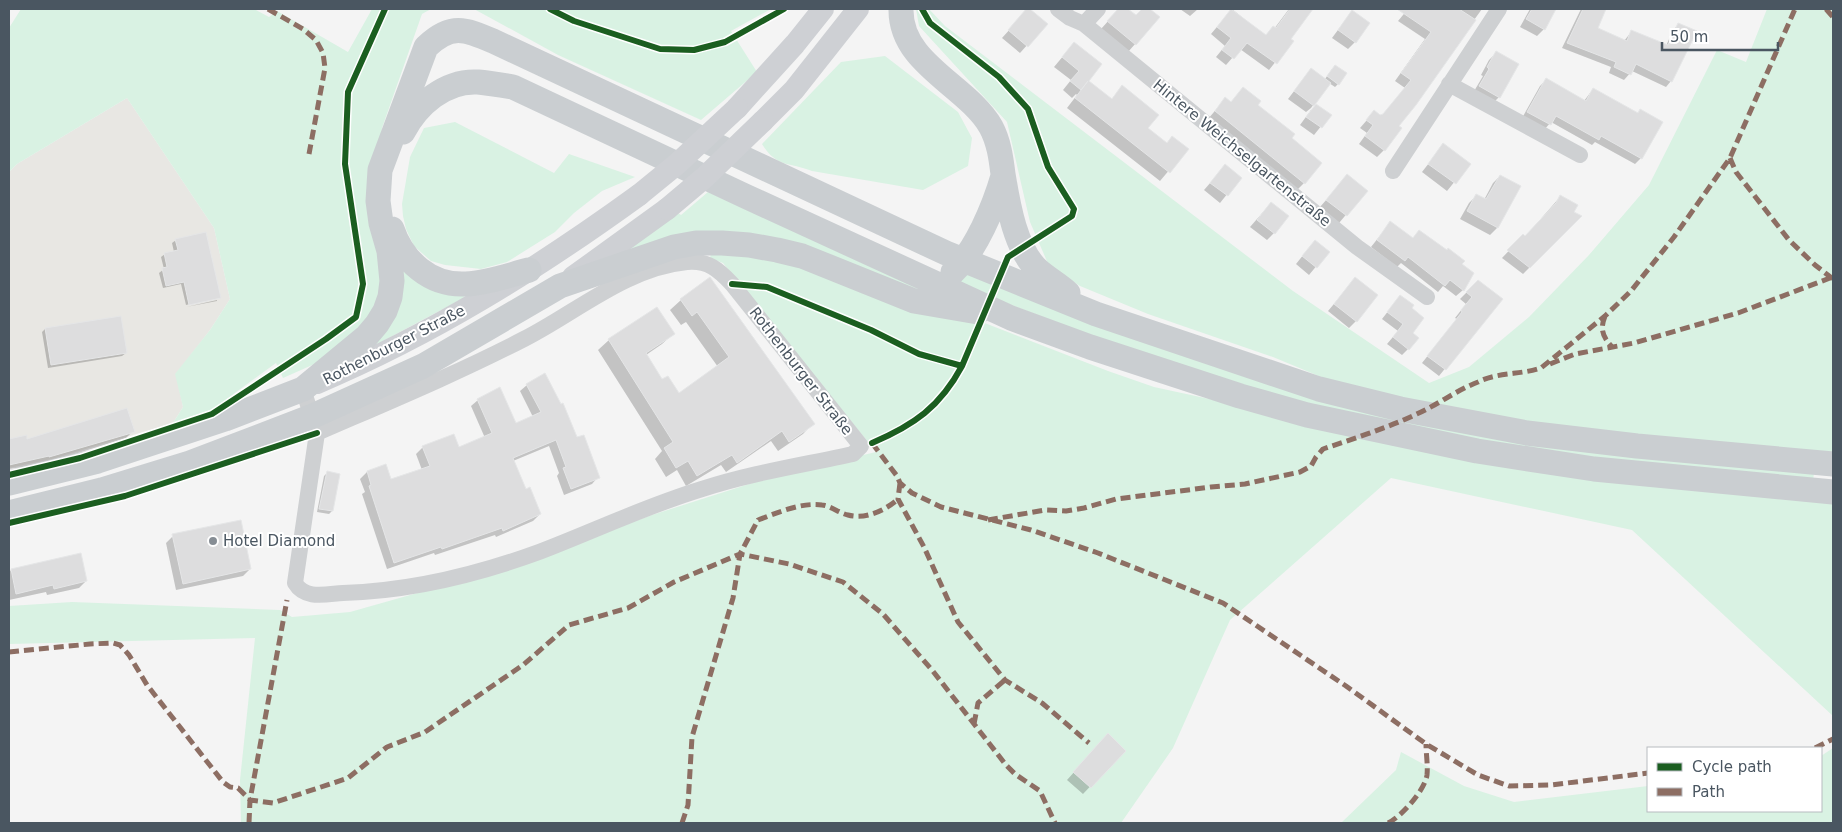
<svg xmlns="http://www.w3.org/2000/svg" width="1842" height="832" font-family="'DejaVu Sans',sans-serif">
<rect width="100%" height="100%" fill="#f4f4f4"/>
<path fill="#e8e7e3" d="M127,98L214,228L230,299L210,330L176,374L183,407L173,423L52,459L9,468V172L17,164Z"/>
<path fill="#d9f2e3" d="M21,9H254L269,17L277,11L348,52L372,9H431L422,14L382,128L374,194L384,297L337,354L283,378L276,363L213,409L173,423L183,407L175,374L210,330L230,299L214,228L127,98L17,164L9,172V28Z
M474,9H771L731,31L757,72L701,120L558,55Z
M916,9H929L945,26L1293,291L1429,383L1469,367L1529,317L1589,255L1649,185L1717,50L1746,62L1767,9H1833V455L1728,446L1482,416L1333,382L1273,357L1148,314L1080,286L1049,266L1030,222L1007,122L919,26Z
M885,56L958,112L972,138L968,166L923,190L812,171C789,162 777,168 762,144L841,62Z
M455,122L554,173L569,154L635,177L602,191L574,213L555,232L507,262L481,269L445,265L431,261L414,246L406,229L403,216L402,204L410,157L424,128Z
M708,192L928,293L806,252L620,255L678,213L681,215Z
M712,249L752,251L977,320L1108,371L1154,387L1251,408L1833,500V716L1632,530L1391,478L1230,620L1173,748L1121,823H241L240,780L255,638L9,644V606L72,602L280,610L292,617L350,612L516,565L652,515L774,476L876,452L723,263L710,258Z
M397,261L471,291L460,300L368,349Z
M962,271L1216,367L1814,472L1813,482L1590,460L1340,414L1142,355L962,286L957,275Z
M1833,748V823H1341L1396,770L1401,752L1464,786L1514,802L1648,786V811H1821V756Z"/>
<path fill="#0003" d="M1028,9L1046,24L1020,53L1002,38Z
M1119,9H1126L1135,17L1143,9H1149L1159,17L1128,52L1101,29Z
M1180,9H1198L1190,16Z
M1232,9L1265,36L1273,28L1274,29L1289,9H1308L1310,11L1289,40L1292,41L1269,70L1240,49L1226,65L1216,57L1225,46L1211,34Z
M1408,9H1440L1446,13L1449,9H1482L1397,126L1384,150L1377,157L1359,144L1367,133L1360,128L1374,112L1382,116L1405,88L1395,81L1425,39L1398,21Z
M1530,9H1555L1544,29L1537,36L1520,27Z
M1581,9L1604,10L1596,29L1624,41L1632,31L1666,46L1673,30L1679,24L1671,81L1666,87L1632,71L1624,80L1609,73L1611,67L1562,48Z
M1352,11L1355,42L1348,49L1332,38Z
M1074,43L1087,81L1111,100L1122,87L1147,128L1166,144L1187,149L1160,181L1067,108L1077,95L1076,94L1072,98L1063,90L1071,80L1054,67Z
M1496,53L1499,97L1492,104L1473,93L1483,76L1481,75L1489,60Z
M1311,69L1325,79L1332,69L1338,84L1335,87L1329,83L1311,108L1306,112L1288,99Z
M1546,80L1584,101L1593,89L1637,114L1640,111L1641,158L1635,164L1595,142L1592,145L1551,122L1544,130L1522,118L1540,86Z
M1225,99L1230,103L1256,105L1290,139L1304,183L1297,190L1208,119Z
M1311,110L1330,115L1314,135L1300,125Z
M1443,145L1469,164L1447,191L1422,172Z
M1225,166L1240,178L1220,203L1204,190Z
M1347,176L1366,191L1339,223L1320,207Z
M1500,176L1520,187L1497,228L1490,235L1460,219L1469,203L1477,195L1484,200L1493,183Z
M1560,197L1572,213L1580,217L1523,274L1502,258L1523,236L1525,237Z
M1271,203L1274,233L1267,240L1250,227Z
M1390,223L1412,239L1419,231L1461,264L1463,290L1456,296L1443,286L1438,292L1401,263L1397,267L1371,247Z
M176,240L220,297L218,299V297L186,305L181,284L163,288L159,273L164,269L161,257L165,254L174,252L172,243Z
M1308,249L1328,252L1309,275L1296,264Z
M710,279L813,423L803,434L778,451L771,441L726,472L721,465L686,486L677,470L666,477L655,459L662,451L598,350L609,340L673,334L662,344L646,355L662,381L678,395L718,367L686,322L681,325L670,310L681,300Z
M1355,279L1356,321L1349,328L1328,311Z
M1478,281L1501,299L1439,376L1422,363L1457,319L1455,318L1466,304L1460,299Z
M1400,296L1411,333L1408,349L1402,355L1387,344L1398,331L1382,319Z
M217,300V301L186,307Z
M45,329L126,353L122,356L48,368L42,332Z
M527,385L577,439L598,477L592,484L564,495L557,476L559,473L549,446L513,461L525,490L540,514L533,521L496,537L495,535L435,555L434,553L387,569L362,494L365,492L360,479L367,472L385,466L390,480L422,470L416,454L423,447L459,449L485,438L471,406L478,400L515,425L533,417L520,391Z
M133,431L126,438L43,464L9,469V440L26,436V440Z
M327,473L332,511L329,514L317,512L324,476Z
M173,536L250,569L243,576L176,590L166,543Z
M11,570L86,581L79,588L47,595L46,592L9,600V573Z
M1101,742L1124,751L1083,794L1067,780Z"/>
<path fill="#ddddde" stroke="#e5e6e7" d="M1026,9H1030L1048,24L1028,47L1008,30Z
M1118,9H1128L1136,15L1142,9H1150L1160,17L1136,45L1107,21Z
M1231,9L1266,35L1273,26L1276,28L1290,9H1313L1291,39L1294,41L1277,64L1247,43L1234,59L1222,50L1231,38L1217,27Z
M1397,9H1459L1476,20L1416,105L1399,126L1402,128L1385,151L1365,136L1373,125L1366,120L1374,110L1380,115L1383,114L1411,80L1401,73L1431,32Z
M1532,9H1556L1545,30L1526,19Z
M1583,9H1606L1598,28L1627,41L1631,30L1668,45L1678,23L1697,31L1672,82L1636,64L1631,75L1614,67L1616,62L1567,43Z
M1352,10L1370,23L1356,43L1338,30Z
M1074,42L1102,64L1089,81L1112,99L1122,85L1159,115L1148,128L1167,143L1172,136L1189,149L1170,173L1075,98L1088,81L1081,90L1070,81L1079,71L1062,57Z
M1496,51L1519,64L1500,98L1479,86L1489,69L1487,67Z
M1335,65L1347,73L1339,85L1327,76Z
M1311,68L1331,83L1314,106L1294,91Z
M1546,78L1586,101L1593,88L1638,113L1640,109L1663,122L1642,159L1601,136L1599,140L1556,116L1551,125L1527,112Z
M1243,87L1261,101L1258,105L1295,134L1292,138L1322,163L1305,184L1215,111L1225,97L1231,102Z
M1316,104L1332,115L1322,128L1306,117Z
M1443,143L1471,164L1456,184L1428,164Z
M1225,164L1242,178L1228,196L1210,183Z
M1347,174L1368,191L1347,216L1326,200Z
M1500,175L1521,186L1498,228L1467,211L1476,194L1486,199Z
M1560,195L1578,205L1574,212L1582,216L1530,268L1507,250L1523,234L1525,236L1556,203Z
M1271,202L1289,216L1275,234L1257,220Z
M1390,221L1413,238L1419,230L1447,250L1448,248L1465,261L1462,264L1474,273L1464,291L1450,280L1445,286L1408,257L1405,261L1377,240Z
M206,232L221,298L189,305L184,282L166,286L162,268L167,267L164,253L178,250L175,239Z
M1315,240L1330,252L1317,268L1302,256Z
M710,277L815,424L789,442L782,431L737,463L732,455L697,476L688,461L676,468L664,448L673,442L608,339L657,307L675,334L646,353L662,379L668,376L679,393L729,357L697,312L692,316L680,299Z
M1355,277L1378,295L1357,322L1334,304Z
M1478,280L1503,299L1446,370L1427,356L1462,312L1461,310L1472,297L1466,292Z
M1400,295L1414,305L1412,308L1424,318L1413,333L1419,338L1409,350L1393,337L1403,324L1387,312Z
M121,316L127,353L51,365L45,328Z
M545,373L561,404L563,403L577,437L584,435L600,478L571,489L563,468L566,467L556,440L513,458L526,489L530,487L541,514L503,531L502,528L442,549L441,547L394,563L369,486L371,485L367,471L386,464L391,479L430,466L422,446L454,434L459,447L492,433L477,399L500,387L516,423L541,412L526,384Z
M127,408L135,432L49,457V456L9,465V439L27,435V439Z
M327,471L340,474L333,511L319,509Z
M241,520L251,569L183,584L172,534Z
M81,553L87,581L54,589L53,585L16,594L11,569Z
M1108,733L1126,751L1091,788L1073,772Z"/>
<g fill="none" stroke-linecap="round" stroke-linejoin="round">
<path stroke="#ced0d2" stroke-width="16" d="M1058,9L1070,18L1084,24L1357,247L1427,297
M1084,24L1098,9
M1449,84L1580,155
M1393,171L1499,9
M303,389L317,433L295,583C305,600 326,594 343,593C410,591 476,575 539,552C594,531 646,506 702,489C751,473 803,465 853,454L861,446L732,284C719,270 708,260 687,262C626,268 577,312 524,339C456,374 386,403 317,433"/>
<path stroke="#ced0d4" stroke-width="22" d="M737,108L795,44L823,9
M763,121L794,90L858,9
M573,277L667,209
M317,383C433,334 537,269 639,195"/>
<path stroke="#caced1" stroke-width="25" d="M901,9C900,64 967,85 991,127C999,142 1001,158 1003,174C1008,204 1015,249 1038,270C1047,278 1059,285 1068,293
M403,132C417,105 445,80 478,82C489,83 501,85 513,87L745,196L1011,318L1090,347L1240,396L1307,415L1477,451L1594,469L1833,492
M392,229C403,261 430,286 466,284C487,283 509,275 529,270
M953,272C976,250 994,207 1003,176
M9,483L98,461L225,419L303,389L366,337L377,324L385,311L390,297L392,281L389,251L381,223L378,201L380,170L426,47C451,23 465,29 493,41L946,253L1096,314L1319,389L1400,409L1527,433L1637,446L1833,464
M9,513L102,490L190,463L313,416L423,366L560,286L674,247L696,243H722L749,245L777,250L802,256L914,301L978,312"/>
<path stroke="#ced0d4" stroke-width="22" d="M639,195L677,164L737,108
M667,209L705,177L763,121"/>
<path stroke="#8d6e63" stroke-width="5" stroke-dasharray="10 5" stroke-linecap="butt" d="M268,9L303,29L316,40L323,53L325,68L309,154
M1826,9L1833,17
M1730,158L1736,172L1789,240L1815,265L1833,279
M1605,316C1600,329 1602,336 1612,347
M1550,364L1575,354L1634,343L1738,313L1830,278
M872,443L897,476L900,483L912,493L941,507L1031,530L1098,553L1223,603L1346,686L1426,744L1478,775L1509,786L1551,785L1648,773
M900,483L898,499L924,547L958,622L1005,680L1042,703L1089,743
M988,520L1045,510L1066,511L1084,508L1116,499L1211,487L1245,484L1300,472L1311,466L1316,457L1323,449C1358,437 1394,426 1427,409C1444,400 1460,389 1478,382C1498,372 1520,375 1541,368L1605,316L1631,291L1674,237L1730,158L1795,9
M9,652L90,644L113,643L120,645L129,655L147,685L223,782L230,787L238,788L250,800L273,803L348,778L387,747L425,732L523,665L569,625L628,608L674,582L740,554L789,564L843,582L883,614L932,670L1006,765L1015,774L1040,791L1055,823
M974,724L978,703L1005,680
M1815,748L1833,739
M249,823L250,800L287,600
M682,823L688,805L692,737L733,598L740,554L758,520C777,513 801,502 822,505C831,506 839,513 848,515C865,520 886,510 898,499
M1388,823C1401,817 1425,790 1427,775C1428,765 1426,754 1426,744"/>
<defs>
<path id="cycleway" d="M550,9L574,21L660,49L694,50L725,42L784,9
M732,284L767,287L871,330L919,354L962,366L1008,257L1072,216L1074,209L1048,167L1028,109L999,77L930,23L922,9
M872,443C914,425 940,407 962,366
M9,475L80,458L212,414L326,339L356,317L363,284L345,164L348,92L385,9
M9,523L125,496L317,433"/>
</defs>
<use href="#cycleway" stroke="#fff" stroke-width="9"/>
<use href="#cycleway" stroke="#1b5e20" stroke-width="6"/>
</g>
<circle fill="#868d94" stroke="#fff" stroke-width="2" cx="213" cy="541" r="5"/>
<g text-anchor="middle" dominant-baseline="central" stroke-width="4" stroke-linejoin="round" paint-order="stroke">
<g font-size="15" fill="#4a5661" stroke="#fff">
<text transform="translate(1242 153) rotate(39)">Hintere Weichselgartenstraße</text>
<text transform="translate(394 345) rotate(-27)">Rothenburger Straße</text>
<text transform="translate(801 371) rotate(52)">Rothenburger Straße</text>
</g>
<g font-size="15" fill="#4a5661" stroke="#fff" text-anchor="start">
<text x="223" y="541">Hotel Diamond</text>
</g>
</g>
<rect width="1842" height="832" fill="none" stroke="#4a5661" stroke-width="20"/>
<rect x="1647" y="747" width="175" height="65" fill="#ffffff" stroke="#b7bbc0"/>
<rect x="1657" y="763" width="25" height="8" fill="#1b5e20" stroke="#b7bbc0"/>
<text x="1692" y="772" font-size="15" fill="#4a5661">Cycle path</text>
<rect x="1657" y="788" width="25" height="8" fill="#8d6e63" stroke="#b7bbc0"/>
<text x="1692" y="797" font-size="15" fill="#4a5661">Path</text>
<path d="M1662 42v8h116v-8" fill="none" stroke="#4a5661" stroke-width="2.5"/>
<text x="1670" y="42" font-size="15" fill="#4a5661" stroke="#ffffff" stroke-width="4" paint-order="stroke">50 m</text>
</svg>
